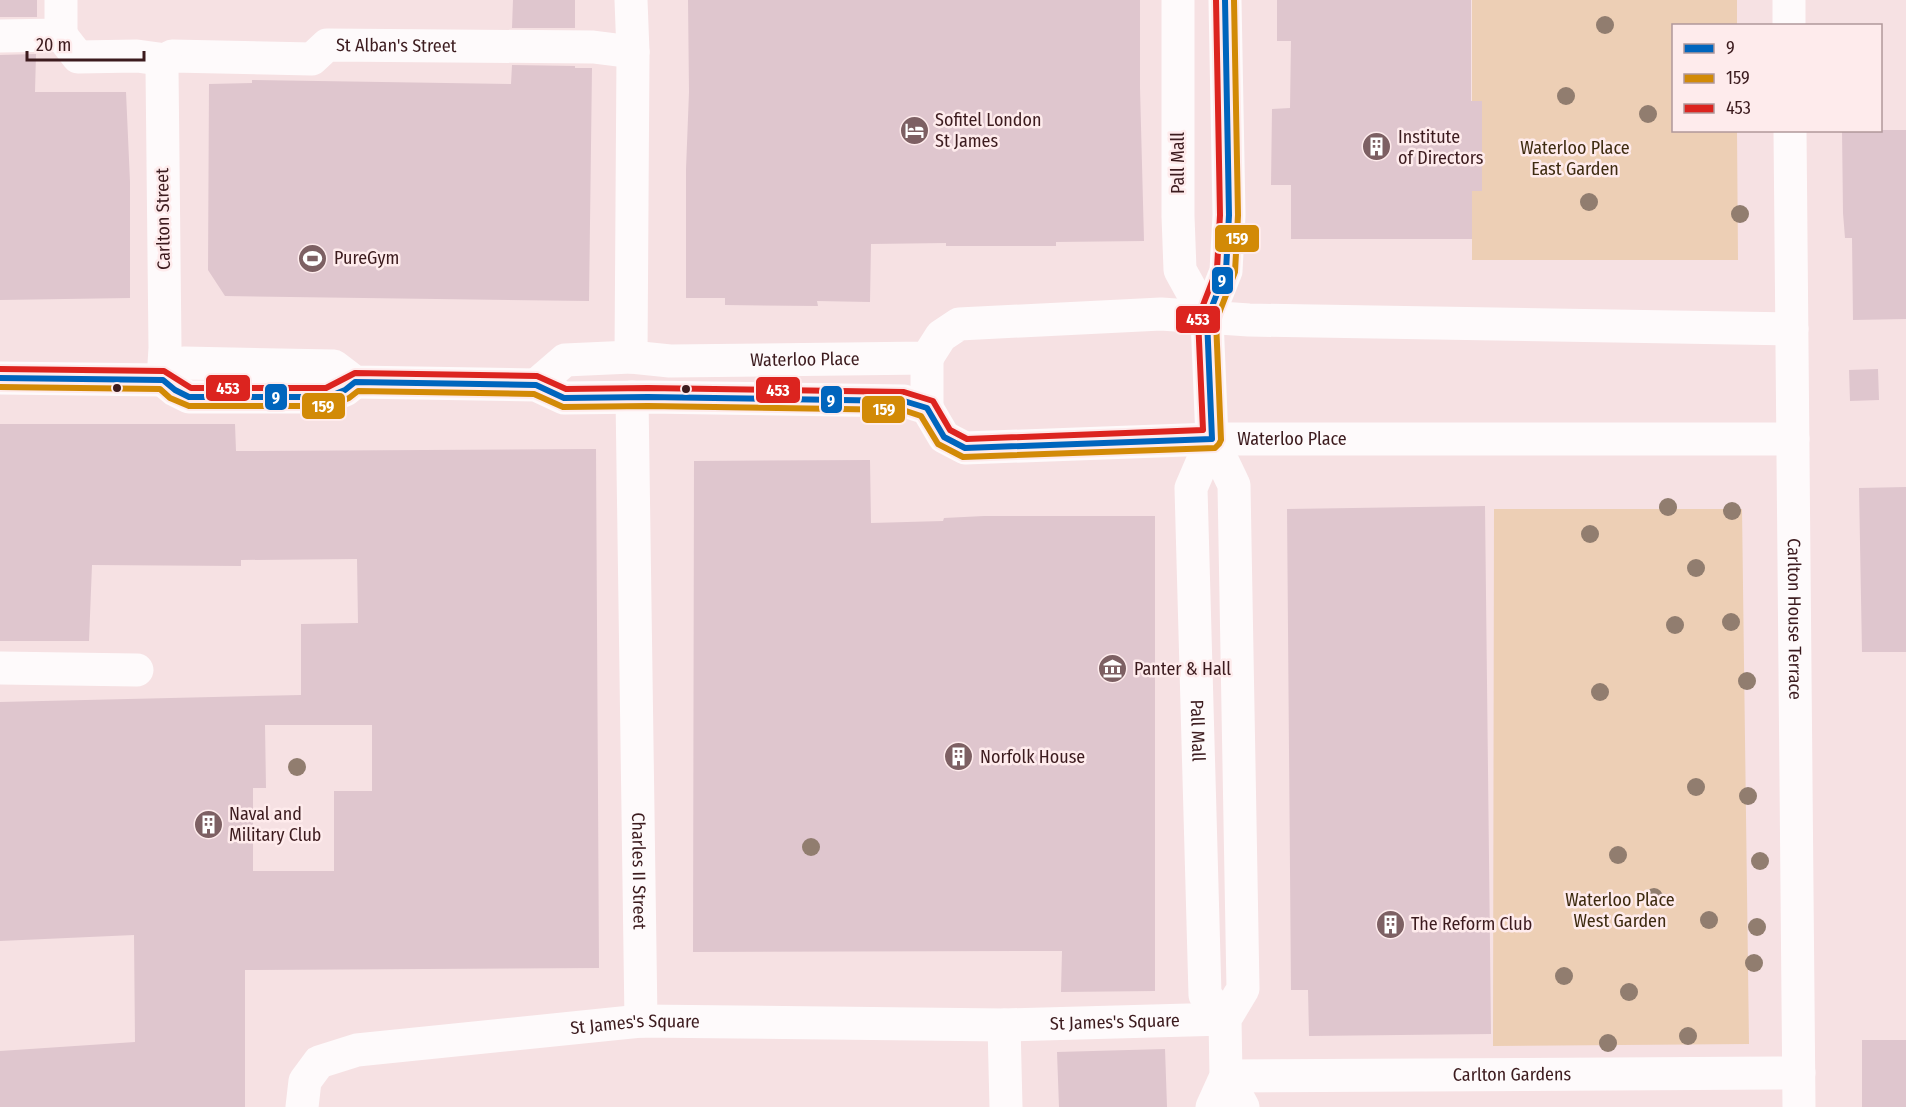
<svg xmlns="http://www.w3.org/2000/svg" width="1906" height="1107" font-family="'Fira Sans Condensed',sans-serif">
<rect width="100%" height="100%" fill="#f6e1e3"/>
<path fill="#edcfb5" d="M1472,0H1737V25L1674,26V130L1737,131L1738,260H1472Z
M1494,509H1742L1749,1044L1493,1046Z"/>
<path fill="#dfc6ce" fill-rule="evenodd" d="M0,0H37V17H0Z
M513,0H575V28H512Z
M688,0H1140V88L1144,241L1056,242V246H946V243L871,244L870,302L817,301L818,306L725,305V298H686V169L689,92Z
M1277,0H1471V101H1482V191H1472V239H1291V185H1271L1272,109L1290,108L1291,41H1277Z
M36,54L35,92H126L130,182V298L0,300V55Z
M512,65L575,66V68H592L589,301L225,296L208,270L209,84L252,83V80L511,84Z
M1842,130H1906V319L1853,320L1852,238H1845L1843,213Z
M1878,369L1879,400L1850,401L1849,370Z
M0,424H235L236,451L596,449L599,968L245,970V1107H0V1051L135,1042L134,935L0,941V702L301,695V624L358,623L357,559L241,560V566L92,565L89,641H0ZM265,725H372V791H334V871H253V788H266Z
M870,460L871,523L943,521L944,518L984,516H1155V991L1061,992L1062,951L693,952L694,461Z
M1906,487V652H1862L1859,488Z
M1485,506L1491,1034L1309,1036L1308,990H1291L1287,509Z
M1862,1040H1906V1107H1862Z
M1165,1049L1167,1107H1059L1057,1052Z"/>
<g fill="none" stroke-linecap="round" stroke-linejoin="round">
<g stroke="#fefafb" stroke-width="33">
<path d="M1789,0V26"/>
<path d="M61,35L78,57L137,56L166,60"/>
<path d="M61,35V0"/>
<path d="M0,36L61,35"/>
<path id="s1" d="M166,60L172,56L312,59L327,45L593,47L633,52"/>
<path id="s2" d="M1790,130L1799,1107"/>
<path id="s3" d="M631,357L670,361L927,358L941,336L959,324L1161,314L1249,320L1792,329"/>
<path d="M927,358V408"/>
<path d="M163,380L165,348L162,68L166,60"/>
<path id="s4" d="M632,397L641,1021"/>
<path id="s5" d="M1212,439H1793"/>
<path d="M0,668L137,670"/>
<path d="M1004,1025L1006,1107"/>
<path id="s6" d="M1226,1076L1799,1073"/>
<path id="s7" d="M302,1107L305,1081L319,1062L357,1050L641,1021L1004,1025L1225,1019"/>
</g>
<g stroke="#fefafb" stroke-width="33">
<path d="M1178,0V216L1180,270L1207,319"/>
<path d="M0,378L163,380L184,363L334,366L355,382L536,385L564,398L648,397L904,401L927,408L944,437L965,448L1212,439"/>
<path d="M163,380L175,390L189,397H328L345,390L355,382"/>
<path d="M536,385L565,360L631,357L633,52L631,0"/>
<path id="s8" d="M1212,439L1191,488L1205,995L1225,1019"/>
<path d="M1226,1076L1243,1107"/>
<path d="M1212,1107L1226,1076L1225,1019L1243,989L1234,485L1212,439L1207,319L1226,271L1229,215L1225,0"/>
</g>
<defs>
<path id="bus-1" d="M0,378L163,380L175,390L189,397H328L345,390L355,382L536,385L564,398L648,397L904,401L927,408L944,437L965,448L1212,439L1207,319L1226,271L1229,215L1225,0"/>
<path id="bus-2" d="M0,387L160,389L170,398L189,406H329L349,398L358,391L534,394L563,407L648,406L903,410L921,416L938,444L963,457L1215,448L1219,444L1221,440L1216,321L1235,272L1238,215L1234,0"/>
<path id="bus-3" d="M0,369L164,371L191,388H326L355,373L537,376L566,389L648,388L904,392L933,401L950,430L967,439L1203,430L1198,318L1217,269L1220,215L1216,0"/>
</defs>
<use href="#bus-1" stroke="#feebec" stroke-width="10"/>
<use href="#bus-2" stroke="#feebec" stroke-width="10"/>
<use href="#bus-3" stroke="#feebec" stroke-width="10"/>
<use href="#bus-1" stroke="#0065bd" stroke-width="6"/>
<use href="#bus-2" stroke="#d28a06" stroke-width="6"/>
<use href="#bus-3" stroke="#dc241f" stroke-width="6"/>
</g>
<g fill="#917d6f">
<circle cx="1605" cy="25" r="9"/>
<circle cx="1566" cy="96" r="9"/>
<circle cx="1648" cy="114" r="9"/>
<circle cx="1589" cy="202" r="9"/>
<circle cx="1740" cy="214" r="9"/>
<circle cx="1668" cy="507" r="9"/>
<circle cx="1732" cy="511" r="9"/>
<circle cx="1590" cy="534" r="9"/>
<circle cx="1696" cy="568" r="9"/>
<circle cx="1731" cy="622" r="9"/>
<circle cx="1675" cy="625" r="9"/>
<circle cx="1747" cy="681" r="9"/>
<circle cx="1600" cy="692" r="9"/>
<circle cx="297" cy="767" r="9"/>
<circle cx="1696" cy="787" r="9"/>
<circle cx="1748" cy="796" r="9"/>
<circle cx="811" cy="847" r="9"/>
<circle cx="1618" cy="855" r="9"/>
<circle cx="1760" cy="861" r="9"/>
<circle cx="1654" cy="897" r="9"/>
<circle cx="1709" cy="920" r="9"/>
<circle cx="1757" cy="927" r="9"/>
<circle cx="1754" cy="963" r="9"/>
<circle cx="1564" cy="976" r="9"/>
<circle cx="1629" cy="992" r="9"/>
<circle cx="1688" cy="1036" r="9"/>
<circle cx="1608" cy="1043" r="9"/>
</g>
<defs>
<symbol id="hotel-disc" viewBox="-11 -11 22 22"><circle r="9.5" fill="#7d6063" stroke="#feebec"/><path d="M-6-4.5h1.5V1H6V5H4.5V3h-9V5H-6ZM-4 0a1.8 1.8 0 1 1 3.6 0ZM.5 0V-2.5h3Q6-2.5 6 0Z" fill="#fff"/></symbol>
<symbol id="building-disc" viewBox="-11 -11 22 22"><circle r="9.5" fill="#7d6063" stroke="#feebec"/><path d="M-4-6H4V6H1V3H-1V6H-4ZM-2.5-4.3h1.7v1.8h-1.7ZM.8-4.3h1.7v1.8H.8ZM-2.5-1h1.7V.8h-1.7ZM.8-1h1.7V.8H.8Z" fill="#fff"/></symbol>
<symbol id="stadium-disc" viewBox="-11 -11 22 22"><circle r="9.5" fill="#7d6063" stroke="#feebec"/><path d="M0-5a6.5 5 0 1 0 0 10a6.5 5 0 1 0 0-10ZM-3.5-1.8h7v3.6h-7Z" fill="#fff"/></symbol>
<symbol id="museum-disc" viewBox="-11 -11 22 22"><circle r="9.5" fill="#7d6063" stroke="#feebec"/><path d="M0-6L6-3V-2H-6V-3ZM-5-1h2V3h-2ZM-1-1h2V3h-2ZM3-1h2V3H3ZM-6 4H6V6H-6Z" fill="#fff"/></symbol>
</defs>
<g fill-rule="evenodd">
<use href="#hotel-disc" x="898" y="114" width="33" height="33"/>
<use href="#building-disc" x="1360" y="130" width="33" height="33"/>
<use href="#stadium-disc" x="296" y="242" width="33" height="33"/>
<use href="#museum-disc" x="1096" y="652" width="33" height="33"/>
<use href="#building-disc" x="942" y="740" width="33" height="33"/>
<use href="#building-disc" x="192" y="808" width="33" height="33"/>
<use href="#building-disc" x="1374" y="908" width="33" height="33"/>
</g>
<g fill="#3c1b1e" stroke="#feebec" stroke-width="2">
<circle cx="117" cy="388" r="5"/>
<circle cx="686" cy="389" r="5"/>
</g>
<g text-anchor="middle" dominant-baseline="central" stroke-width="5" stroke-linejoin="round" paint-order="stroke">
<g font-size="18" fill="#3c1b1e" stroke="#feebec">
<text stroke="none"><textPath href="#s1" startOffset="237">St Alban's Street</textPath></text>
<text transform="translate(1178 163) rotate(-90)">Pall Mall</text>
<text transform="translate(163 219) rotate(-91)">Carlton Street</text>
<text stroke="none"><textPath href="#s3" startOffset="174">Waterloo Place</textPath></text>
<text stroke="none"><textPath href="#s5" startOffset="80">Waterloo Place</textPath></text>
<text stroke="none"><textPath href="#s2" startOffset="489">Carlton House Terrace</textPath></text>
<text stroke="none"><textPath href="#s8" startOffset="296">Pall Mall</textPath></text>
<text stroke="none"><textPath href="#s4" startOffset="474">Charles II Street</textPath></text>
<text stroke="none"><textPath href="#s7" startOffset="849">St James's Square</textPath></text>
<text stroke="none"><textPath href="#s7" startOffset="369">St James's Square</textPath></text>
<text stroke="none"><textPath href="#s6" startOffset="286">Carlton Gardens</textPath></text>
</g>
<g font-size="18" fill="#3c1b1e" stroke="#feebec" text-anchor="start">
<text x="935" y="120">Sofitel London<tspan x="935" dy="21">St James</tspan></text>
<text x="1398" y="137">Institute<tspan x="1398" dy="21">of Directors</tspan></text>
<text x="334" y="258">PureGym</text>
<text x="1134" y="669">Panter &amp; Hall</text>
<text x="980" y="757">Norfolk House</text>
<text x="229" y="814">Naval and<tspan x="229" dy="21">Military Club</tspan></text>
<text x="1411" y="924">The Reform Club</text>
</g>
<g font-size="18" fill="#3e2b10" stroke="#feebec">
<text x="1575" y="148">Waterloo Place<tspan x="1575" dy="21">East Garden</tspan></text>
<text x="1620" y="900">Waterloo Place<tspan x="1620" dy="21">West Garden</tspan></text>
</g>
</g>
<g stroke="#feebec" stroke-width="2">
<rect x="1214" y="224" width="46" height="29" rx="6" fill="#d28a06"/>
<rect x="1211" y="266" width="23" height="29" rx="6" fill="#0065bd"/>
<rect x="1175" y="305" width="46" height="29" rx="6" fill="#dc241f"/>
<rect x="205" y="374" width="46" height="28" rx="6" fill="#dc241f"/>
<rect x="755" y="376" width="46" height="28" rx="6" fill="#dc241f"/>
<rect x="264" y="383" width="24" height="28" rx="6" fill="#0065bd"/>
<rect x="820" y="385" width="23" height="29" rx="6" fill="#0065bd"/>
<rect x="301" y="392" width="45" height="28" rx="6" fill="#d28a06"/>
<rect x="861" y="395" width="45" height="29" rx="6" fill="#d28a06"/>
</g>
<g font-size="16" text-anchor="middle" font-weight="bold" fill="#fff">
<text x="1237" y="244">159</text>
<text x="1222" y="286">9</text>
<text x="1198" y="325">453</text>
<text x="228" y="394">453</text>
<text x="778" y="396">453</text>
<text x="276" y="403">9</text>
<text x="831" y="406">9</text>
<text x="323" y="412">159</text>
<text x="884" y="415">159</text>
</g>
<rect x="1672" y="24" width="210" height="108" fill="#feebec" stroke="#b0989a" stroke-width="1.5"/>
<rect x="1684" y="44" width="30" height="9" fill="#0065bd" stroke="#b0989a" stroke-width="1.5"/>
<text x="1726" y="54" font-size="18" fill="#3c1b1e">9</text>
<rect x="1684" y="74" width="30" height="9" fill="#d28a06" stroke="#b0989a" stroke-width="1.5"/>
<text x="1726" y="84" font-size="18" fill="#3c1b1e">159</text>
<rect x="1684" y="104" width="30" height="9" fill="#dc241f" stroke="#b0989a" stroke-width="1.5"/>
<text x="1726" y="114" font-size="18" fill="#3c1b1e">453</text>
<path d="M27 51v9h117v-9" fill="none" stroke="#3c1b1e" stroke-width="3"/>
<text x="36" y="51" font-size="18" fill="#3c1b1e" stroke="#feebec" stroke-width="4.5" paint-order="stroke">20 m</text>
</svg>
